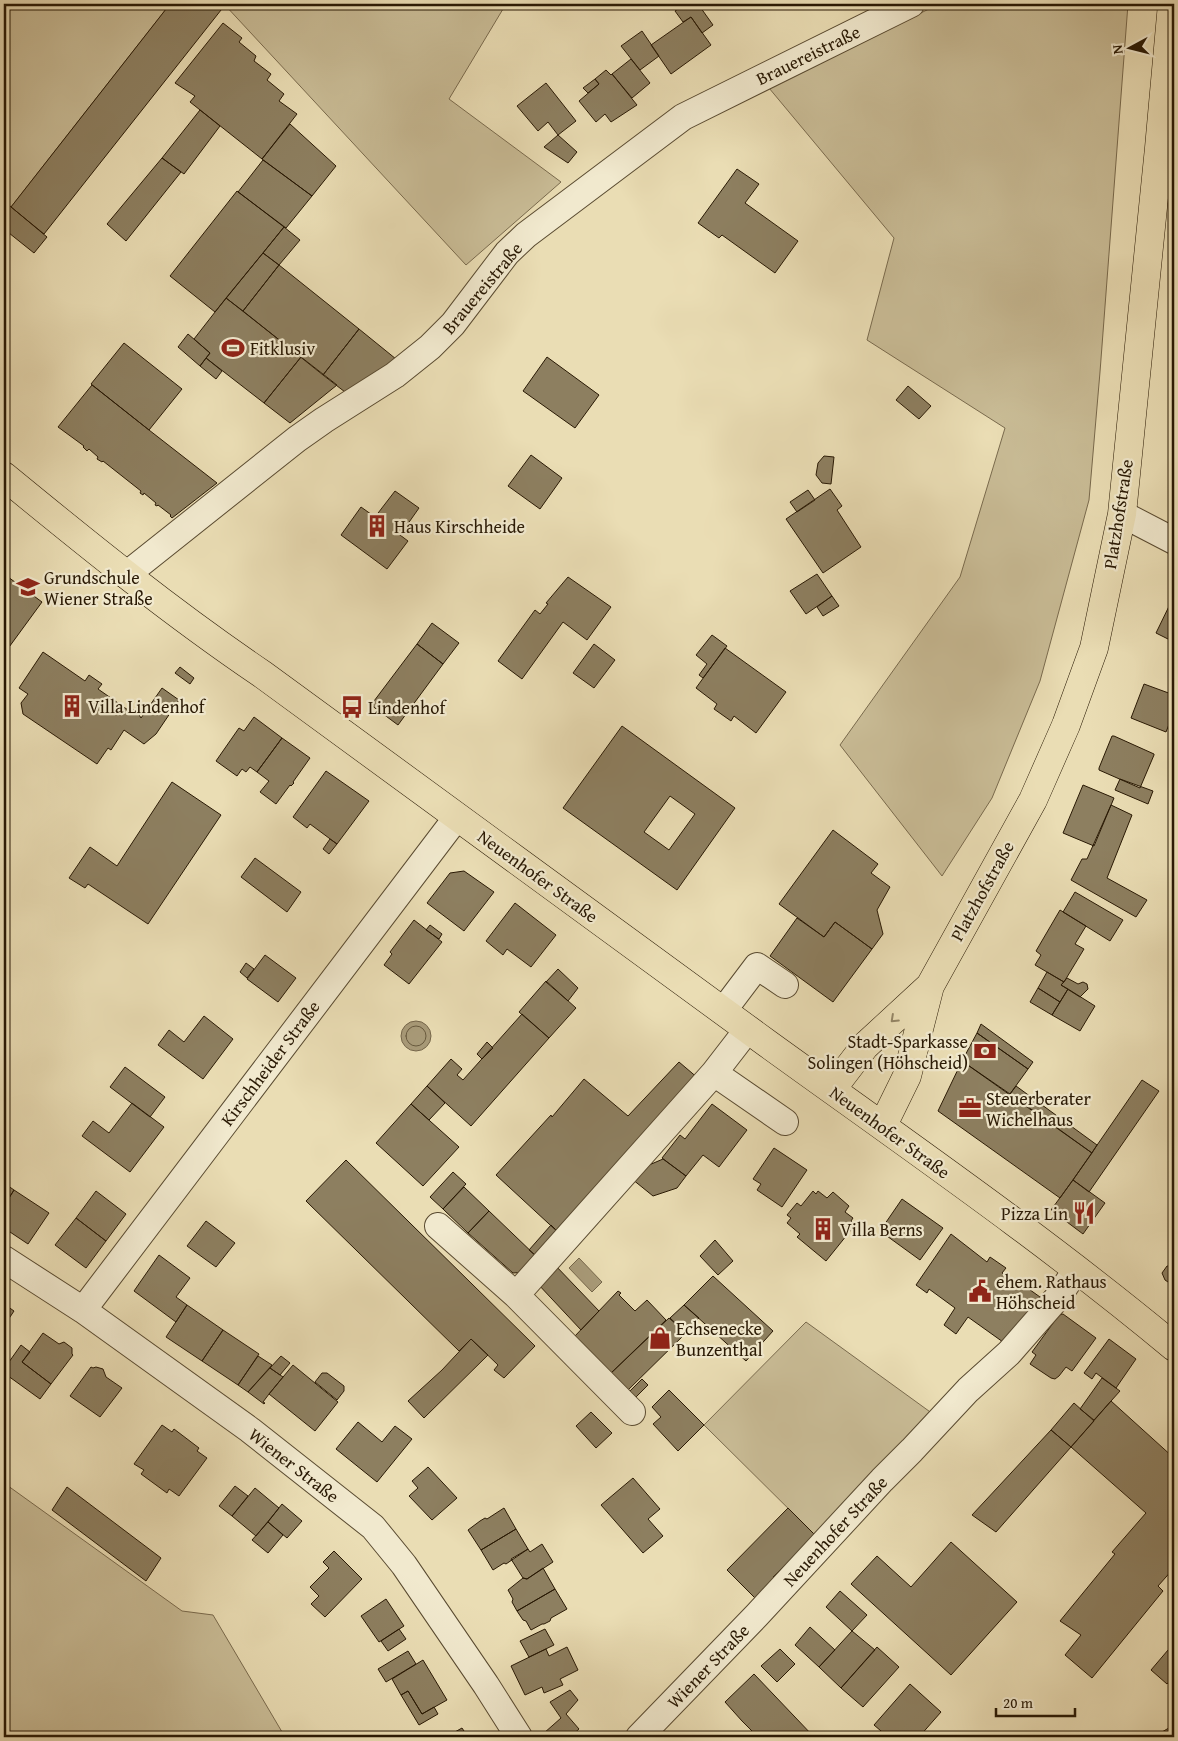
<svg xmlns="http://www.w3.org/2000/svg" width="1178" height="1741" font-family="'Gentium Book Plus',serif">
<rect width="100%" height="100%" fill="#eaddb4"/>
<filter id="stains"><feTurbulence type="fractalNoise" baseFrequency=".004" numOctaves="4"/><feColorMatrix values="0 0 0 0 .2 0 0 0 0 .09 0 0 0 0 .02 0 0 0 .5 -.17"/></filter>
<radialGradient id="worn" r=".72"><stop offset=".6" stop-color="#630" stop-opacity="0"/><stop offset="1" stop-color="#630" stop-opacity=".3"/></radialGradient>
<path fill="#c9bc96" stroke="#796a4d" d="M4,4H170L11,207L4,201Z
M224,4H506L449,99L561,182L466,265Z
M939,4H1128L1100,372L1089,500L1040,681L992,798L942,876L840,745L960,577L1005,428L867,340L894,238L769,88Z
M806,1322L933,1414L815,1535L704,1425Z
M4,1483L182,1611L213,1615L285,1737H4Z"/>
<path fill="#a89a78" stroke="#75664a" d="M401 1036a15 15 0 1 1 30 0a15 15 0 1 1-30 0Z
M579,1258L602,1282L592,1292L569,1268Z"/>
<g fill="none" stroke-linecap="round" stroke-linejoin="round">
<path stroke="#685a3e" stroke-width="1" d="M406 1036a10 10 0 1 1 20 0a10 10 0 1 1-20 0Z"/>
</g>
<path fill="#8d7f60" stroke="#291904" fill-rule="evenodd" d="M170,4L225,5L44,234L11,207Z
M686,4H698L713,25L702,33L691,17L683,22L675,11Z
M691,17L711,45L671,74L651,45Z
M223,23L242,38L239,42L256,56L254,61L271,74L267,80L284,94L279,101L297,114L262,159L190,102L195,96L175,83Z
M642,31L659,56L640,70L621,46Z
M631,59L650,83L632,98L612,74Z
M606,70L611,75L612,74L637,105L611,122L605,114L596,122L579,101L599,84L595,79Z
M595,79L599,84L588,93L583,88Z
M546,83L576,121L558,135L548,122L538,131L517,106Z
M200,110L220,126L184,174L162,158Z
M290,124L336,166L312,196L262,159Z
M558,135L577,152L568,163L544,147Z
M162,158L181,172L126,241L107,224Z
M263,160L312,196L286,228L238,192Z
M737,169L759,184L745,203L798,241L775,273L722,235L719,238L698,223Z
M237,191L284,227L215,312L170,276Z
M4,201L47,237L34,253L4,229Z
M284,227L300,240L279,265L263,253Z
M263,253L279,265L243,311L226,298Z
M279,265L359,329L323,375L243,311Z
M226,298L301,357L264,403L206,358L210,353L194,339Z
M359,329L396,359L345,392L323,375Z
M188,334L210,353L200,366L178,347Z
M124,343L182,389L149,430L91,384Z
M301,357L337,385L290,423L264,403Z
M547,357L599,395L575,428L523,391Z
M206,358L222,371L216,379L200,366Z
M92,385L149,430L217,483L172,518L170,516L171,515L158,505L157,506L155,505L156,503L144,493L143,495L140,493L141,491L103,461L102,462L97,459L98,457L89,449L87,451L83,447L84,446L58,427Z
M908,386L931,406L919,419L896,400Z
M531,455L562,478L540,509L508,486Z
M824,456L834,457L831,484L822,483L816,475L818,463Z
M830,489L842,506L837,510L861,547L823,573L786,519Z
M808,490L815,500L797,512L790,502Z
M395,491L419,508L400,535L408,541L387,569L341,535L361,507L375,517Z
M4,574L42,602L4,654Z
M817,574L832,596L806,614L790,591Z
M568,577L611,607L587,640L563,622L522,679L498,661L535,610L540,614L548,604L546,603Z
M832,596L839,606L823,616L817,607Z
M1174,596V642L1156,633Z
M432,623L459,643L443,664L417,644Z
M712,635L727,646L703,678L699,675L707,664L696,655Z
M417,644L443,664L398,725L371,705Z
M594,644L615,660L594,688L573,673Z
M725,648L786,692L756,733L734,716L731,721L714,709L717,704L696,688Z
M43,652L85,681L89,675L102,684L98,689L128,710H136L141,718L162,688L179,700L156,734L144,744L124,730L111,750L108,748L97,764L23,714L21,703L28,694L19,688Z
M180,667L194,678L190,684L175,673Z
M1144,684L1174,695V712L1166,732L1131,718Z
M254,717L282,738L257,772L250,767L246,772L242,769L237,776L216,761L239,728L244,731Z
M622,726L735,808L677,890L563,808ZM670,796L695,814L669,850L644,832Z
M1112,736H1114L1154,754V755L1140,788L1099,770V768Z
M282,738L310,758L293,782L294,783L291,786L290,785L276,804L260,792L269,781L257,772Z
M326,771L369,801L337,844L310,824L307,828L293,817Z
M1120,779L1153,791L1148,804L1115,790Z
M172,782L221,815L148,924L88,884L85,888L69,878L90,847L117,866Z
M1083,785L1114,798L1094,846L1063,833Z
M1111,805L1132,815L1107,878L1147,900L1136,917L1071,880L1082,859H1087Z
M833,830L878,864L871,873L890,887L877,910L883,934L872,949L835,922L824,937L779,904Z
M330,839L337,844L329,854L323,849Z
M255,858L301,892L287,912L241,877Z
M464,871L494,892L464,931L427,903L450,873Z
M1075,892L1123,920L1110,941L1063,912Z
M515,903L556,935L531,967L507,949L503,955L486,941Z
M1060,910L1086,926L1075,944L1084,949L1064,982L1035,965L1041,955L1036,951Z
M797,918L824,937L835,922L872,949L833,1002L770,956Z
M414,920L442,942L409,984L384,965L392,954L390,952Z
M430,925L442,934L439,939L426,930Z
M265,955L296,978L278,1002L247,979Z
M246,963L254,969L247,978L240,972Z
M558,969L578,988L568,1001L546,982Z
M1047,972L1064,982L1061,985L1068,989L1060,1002L1038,988Z
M1067,978L1078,984L1083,982L1087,984L1088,989L1080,997L1061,985Z
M546,981L576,1008L549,1038L519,1012Z
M1038,988L1060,1002L1052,1015L1030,1002Z
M1068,989L1095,1006L1080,1031L1052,1015Z
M522,1014L549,1038L471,1126L427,1086L451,1059L462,1069L457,1075L463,1080Z
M204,1016L233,1039L203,1079L158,1045L169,1030L184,1042Z
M981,1024L1033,1062L1028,1069L977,1033Z
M977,1033L1028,1069L1010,1094L962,1061Z
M487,1042L493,1048L482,1059L477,1054Z
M962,1061L1092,1153L1060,1198L938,1111Z
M679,1062L699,1079L561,1235L496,1175L551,1115L552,1117L584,1079L628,1116Z
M125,1067L165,1097L150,1117L110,1087Z
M1142,1080L1159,1091L1089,1192L1073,1180Z
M427,1086L445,1103L429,1120L411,1104Z
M1016,1086L1097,1145L1092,1153L1010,1094Z
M132,1103L164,1127L130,1172L82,1136L93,1121L109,1133Z
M411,1104L459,1147L423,1186L376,1143Z
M712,1104L747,1130L719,1167L703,1155L686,1176L662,1158L680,1135L685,1139Z
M774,1148L807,1170L782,1207L757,1190L761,1184L753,1179Z
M663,1159L686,1176L677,1188L653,1196L632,1179L642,1168Z
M346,1160L535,1346L504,1378L494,1370L498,1365L471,1339L459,1351L306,1201Z
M453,1172L466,1184L443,1209L430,1197Z
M1073,1180L1105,1203L1083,1234L1051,1210Z
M4,1183L14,1190L4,1206Z
M464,1187L489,1211L468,1233L443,1209Z
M14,1190L49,1213L28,1244L4,1228V1206Z
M96,1191L126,1214L106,1241L76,1218Z
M813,1191L816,1194L818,1191L827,1198L833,1192L849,1206L845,1212L853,1218L851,1221L855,1225L826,1261L797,1237L800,1234L787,1223L791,1218L787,1215L797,1203L801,1206Z
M902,1199L943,1228L920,1260L880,1231Z
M489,1211L538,1258L526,1272L513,1273L468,1233Z
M76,1218L106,1241L86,1268L55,1245Z
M206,1221L235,1243L216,1267L187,1246Z
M551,1225L561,1235L538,1258L529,1250Z
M951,1234L987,1262L990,1257L1006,1268L1002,1273L1017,1284L1019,1282L1040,1297L1003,1342L968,1317L956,1334L944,1325L955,1308L929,1289L927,1293L916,1285Z
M715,1240L733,1261L718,1275L700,1256Z
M159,1255L190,1278L176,1297L187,1305L176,1322L134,1291Z
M554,1264L599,1311L581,1330L537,1283Z
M1167,1266H1174V1286L1165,1280L1162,1273Z
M713,1276L773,1331L746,1361L684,1305Z
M618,1291L621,1293L619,1295L635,1311L647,1300L666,1320L609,1375L574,1337Z
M4,1304L14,1311L4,1326Z
M187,1305L223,1330L202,1361L166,1337Z
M684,1305L699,1318L685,1332L670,1318Z
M1063,1314L1096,1338L1072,1371L1066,1367L1059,1376L1055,1379L1051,1378L1030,1364L1036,1355L1032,1352L1059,1315Z
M669,1318L686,1333L625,1393L609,1375Z
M223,1330L259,1354L238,1385L202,1361Z
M43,1333L59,1344L64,1342L72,1348V1354L73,1355L51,1384L22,1362Z
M471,1339L488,1355L424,1418L408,1401L442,1370Z
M1109,1339L1136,1359L1116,1388L1096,1373L1092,1379L1084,1373Z
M21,1345L30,1352L22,1362L51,1384L40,1399L4,1373V1369Z
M258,1356L272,1365L248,1392L238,1385Z
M281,1356L290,1363L280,1375L270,1368Z
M293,1365L338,1402L315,1431L269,1394Z
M91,1367L93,1368L96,1367L103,1369L106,1377L122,1388L100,1417L70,1396Z
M270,1368L283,1377L269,1394L263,1402L265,1403L264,1404L248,1392Z
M322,1373H327L344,1386V1391L337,1400L315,1382Z
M1102,1378L1120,1391L1094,1420L1080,1409Z
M642,1379L648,1385L635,1398L629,1392Z
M669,1390L704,1425L678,1451L653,1424L661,1417L652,1407Z
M1111,1401L1174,1458V1568L1158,1586L1163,1591L1092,1678L1065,1655L1081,1635L1060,1621L1115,1554L1112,1552L1146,1513L1071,1447Z
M1074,1403L1094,1421L1071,1447L1051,1430Z
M591,1412L612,1433L596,1448L576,1426Z
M358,1422L382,1442L395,1426L412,1439L377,1482L336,1449Z
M162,1425L172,1432L174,1429L199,1448L197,1451L207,1458L179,1496L169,1489L167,1493L141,1474L144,1470L134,1464Z
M1051,1430L1071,1447L996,1532L972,1515Z
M428,1467L457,1498L432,1520L409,1496L418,1488L412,1481Z
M633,1478L660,1509L648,1519L663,1536L643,1553L601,1505Z
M235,1486L248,1496L232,1516L219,1506Z
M67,1487L161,1558L146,1581L52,1510Z
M255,1488L279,1508L256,1536L232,1516Z
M282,1504L302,1521L287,1538L268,1522Z
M504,1508L516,1529L481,1550L468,1530L480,1521L485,1518L487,1519Z
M788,1508L815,1535L773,1577L775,1579L755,1598L727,1570Z
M268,1522L283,1535L268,1553L252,1540Z
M516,1529L528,1549L506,1564L504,1563L493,1570L481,1550Z
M951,1542L1017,1602L951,1675L851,1584L877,1556L911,1587Z
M542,1544L553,1562L527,1579L523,1578L511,1559L528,1549L530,1552Z
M334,1551L362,1579L325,1617L311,1604L319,1596L310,1587L329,1568L323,1562Z
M543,1568L555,1589L517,1611L512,1602L513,1599L508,1590L523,1578L527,1579Z
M555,1589L567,1609L551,1618L550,1621L544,1624H542L531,1630L526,1621L523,1620L517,1611Z
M840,1591L867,1615L852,1631L826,1607Z
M386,1599L404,1626L379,1642L361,1616Z
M810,1627L835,1650L819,1667L795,1645Z
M399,1629L406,1639L388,1651L381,1641Z
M545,1629L554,1645L529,1657L520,1641Z
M852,1631L875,1650L841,1688L819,1667Z
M1174,1643V1676L1167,1684L1151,1670Z
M567,1647L578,1670L560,1679L563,1685L544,1693L542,1687L525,1695L511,1666L546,1649L549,1656Z
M877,1647L899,1667L863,1707L841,1688Z
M780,1649L795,1664L777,1682L761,1666Z
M408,1651L416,1664L386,1682L378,1669Z
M423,1660L447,1700L422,1714L408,1691L401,1695L392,1679Z
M754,1674L814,1737H758L742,1721L725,1702Z
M910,1684L941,1712L919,1737H888L874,1725Z
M570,1690L578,1700L566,1714L579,1729L570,1737H548L544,1733L561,1718L550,1702Z
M408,1691L422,1714L434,1707L438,1714L419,1725L401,1695Z
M1174,1725V1737L1155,1736Z
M462,1728L468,1737H446Z"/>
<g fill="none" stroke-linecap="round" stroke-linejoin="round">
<defs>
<path id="minor" d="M1122,514L1174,541
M126,575L297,439L324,420L395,375L430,347L453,324L507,253L526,235L683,117L911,4
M723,1011L757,966L785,985
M714,1073L785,1122
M438,1226L516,1295L714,1073L748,1029
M4,1259L83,1310L250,1430L373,1527L404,1565L486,1685L519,1737
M516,1295L632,1412
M83,1310L457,817
M639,1737L757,1615L882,1480L912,1450L968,1390L1009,1353L1058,1297L1076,1270"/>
<path id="major" d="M4,476C88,545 172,613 262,674C431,797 599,921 768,1044C905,1143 1044,1239 1174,1347
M832,1089L865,1046L930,986
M883,1125L907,1076L930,986L1033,800L1066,725L1094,648L1122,514L1159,148L1172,4"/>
</defs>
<use href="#minor" stroke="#594a30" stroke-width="28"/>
<use href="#major" stroke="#291904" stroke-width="29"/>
<use href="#minor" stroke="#f1e9ce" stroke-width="26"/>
<use href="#major" stroke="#eaddb4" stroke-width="28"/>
</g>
<defs><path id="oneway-chevron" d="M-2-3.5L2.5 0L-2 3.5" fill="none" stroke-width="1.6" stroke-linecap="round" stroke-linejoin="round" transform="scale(1.25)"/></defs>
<use stroke="#938565" href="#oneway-chevron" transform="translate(894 1019) rotate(137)"/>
<defs>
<symbol id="stadium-bare" viewBox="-9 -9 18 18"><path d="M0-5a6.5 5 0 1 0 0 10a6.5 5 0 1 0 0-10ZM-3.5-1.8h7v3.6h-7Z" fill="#8f2418" stroke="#f1e9ce" stroke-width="2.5" paint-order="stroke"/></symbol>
<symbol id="building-bare" viewBox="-9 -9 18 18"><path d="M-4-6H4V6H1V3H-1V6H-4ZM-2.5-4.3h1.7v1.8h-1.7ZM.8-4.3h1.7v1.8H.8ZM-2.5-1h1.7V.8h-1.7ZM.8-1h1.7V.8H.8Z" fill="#8f2418" stroke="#f1e9ce" stroke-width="2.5" paint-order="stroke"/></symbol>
<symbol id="school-bare" viewBox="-9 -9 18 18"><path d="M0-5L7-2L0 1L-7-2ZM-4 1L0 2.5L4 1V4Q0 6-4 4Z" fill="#8f2418" stroke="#f1e9ce" stroke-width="2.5" paint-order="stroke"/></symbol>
<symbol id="bus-bare" viewBox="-9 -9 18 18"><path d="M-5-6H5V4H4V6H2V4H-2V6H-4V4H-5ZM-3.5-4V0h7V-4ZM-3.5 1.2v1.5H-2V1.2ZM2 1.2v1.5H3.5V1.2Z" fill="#8f2418" stroke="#f1e9ce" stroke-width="2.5" paint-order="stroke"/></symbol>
<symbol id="bank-bare" viewBox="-9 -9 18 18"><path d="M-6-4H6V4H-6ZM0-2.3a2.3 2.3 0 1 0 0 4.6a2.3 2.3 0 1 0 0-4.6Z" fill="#8f2418" stroke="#f1e9ce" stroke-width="2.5" paint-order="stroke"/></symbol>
<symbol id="office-bare" viewBox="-9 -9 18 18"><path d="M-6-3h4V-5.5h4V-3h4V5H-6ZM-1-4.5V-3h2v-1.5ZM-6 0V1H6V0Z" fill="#8f2418" stroke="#f1e9ce" stroke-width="2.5" paint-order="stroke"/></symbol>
<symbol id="restaurant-bare" viewBox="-9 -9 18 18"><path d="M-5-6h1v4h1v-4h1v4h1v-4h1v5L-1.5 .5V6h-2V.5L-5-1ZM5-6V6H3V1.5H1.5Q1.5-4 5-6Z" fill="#8f2418" stroke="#f1e9ce" stroke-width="2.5" paint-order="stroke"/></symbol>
<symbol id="civic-bare" viewBox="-9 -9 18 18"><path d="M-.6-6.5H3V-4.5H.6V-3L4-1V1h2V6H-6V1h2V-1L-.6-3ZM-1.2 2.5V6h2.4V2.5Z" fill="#8f2418" stroke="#f1e9ce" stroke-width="2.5" paint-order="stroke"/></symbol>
<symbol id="shop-bare" viewBox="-9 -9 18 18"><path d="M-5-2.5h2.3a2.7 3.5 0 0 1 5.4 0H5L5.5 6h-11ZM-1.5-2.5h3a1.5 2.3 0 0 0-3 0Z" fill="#8f2418" stroke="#f1e9ce" stroke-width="2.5" paint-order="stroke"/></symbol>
</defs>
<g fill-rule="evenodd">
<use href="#stadium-bare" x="217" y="332" width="32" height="32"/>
<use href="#building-bare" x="361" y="510" width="32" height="32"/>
<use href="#school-bare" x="12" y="571" width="32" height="32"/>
<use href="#building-bare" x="56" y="690" width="32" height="32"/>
<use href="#bus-bare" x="336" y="691" width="32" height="32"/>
<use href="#bank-bare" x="969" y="1035" width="32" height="32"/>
<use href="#office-bare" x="954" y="1092" width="32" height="32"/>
<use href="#restaurant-bare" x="1068" y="1197" width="32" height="32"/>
<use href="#building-bare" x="807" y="1213" width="32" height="32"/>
<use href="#civic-bare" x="964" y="1275" width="32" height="32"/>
<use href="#shop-bare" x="644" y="1322" width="32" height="32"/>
</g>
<g text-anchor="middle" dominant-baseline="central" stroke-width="4.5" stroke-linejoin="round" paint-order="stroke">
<g font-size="18" fill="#291904" stroke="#f1e9ce">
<text transform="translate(808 55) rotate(-26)">Brauereistraße</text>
<text transform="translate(482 288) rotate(-50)">Brauereistraße</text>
<text transform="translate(1118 514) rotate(-81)">Platzhofstraße</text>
<text transform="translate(538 876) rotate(36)">Neuenhofer Straße</text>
<text transform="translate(982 891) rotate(-61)">Platzhofstraße</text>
<text transform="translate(270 1063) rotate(-53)">Kirschheider Straße</text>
<text transform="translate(890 1132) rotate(36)">Neuenhofer Straße</text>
<text transform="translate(294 1465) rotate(38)">Wiener Straße</text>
<text transform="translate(835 1531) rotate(-47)">Neuenhofer Straße</text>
<text transform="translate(708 1666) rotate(-46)">Wiener Straße</text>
</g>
<g font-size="18" fill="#291904" stroke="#f1e9ce" text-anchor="start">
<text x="250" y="348">Fitklusiv</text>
<text x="394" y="526">Haus Kirschheide</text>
<text x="44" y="577">Grundschule<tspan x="44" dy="21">Wiener Straße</tspan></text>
<text x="88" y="706">Villa Lindenhof</text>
<text x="368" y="707">Lindenhof</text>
<text x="968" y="1041" text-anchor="end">Stadt-Sparkasse<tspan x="968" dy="21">Solingen (Höhscheid)</tspan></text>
<text x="986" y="1098">Steuerberater<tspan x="986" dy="21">Wichelhaus</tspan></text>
<text x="1068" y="1213" text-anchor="end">Pizza Lin</text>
<text x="840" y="1229">Villa Berns</text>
<text x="996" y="1281">ehem. Rathaus<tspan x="996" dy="21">Höhscheid</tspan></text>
<text x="676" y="1328">Echsenecke<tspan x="676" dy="21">Bunzenthal</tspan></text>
</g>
</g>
<rect width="1178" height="1741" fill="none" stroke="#eaddb4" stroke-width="20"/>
<rect x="5" y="5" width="1168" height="1731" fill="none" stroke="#291904" stroke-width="2.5"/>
<rect x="10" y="10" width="1158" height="1721" fill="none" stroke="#291904"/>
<g transform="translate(1130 48) rotate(263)" stroke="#f1e9ce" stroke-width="4" paint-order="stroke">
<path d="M0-4L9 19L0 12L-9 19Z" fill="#291904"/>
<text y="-8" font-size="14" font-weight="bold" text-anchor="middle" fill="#291904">N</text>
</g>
<path d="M996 1708v8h79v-8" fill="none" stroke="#291904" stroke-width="2.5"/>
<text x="1003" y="1708" font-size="15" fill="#291904" stroke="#f1e9ce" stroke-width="4" paint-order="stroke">20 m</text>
<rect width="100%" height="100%" filter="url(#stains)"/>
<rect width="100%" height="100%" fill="url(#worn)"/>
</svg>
